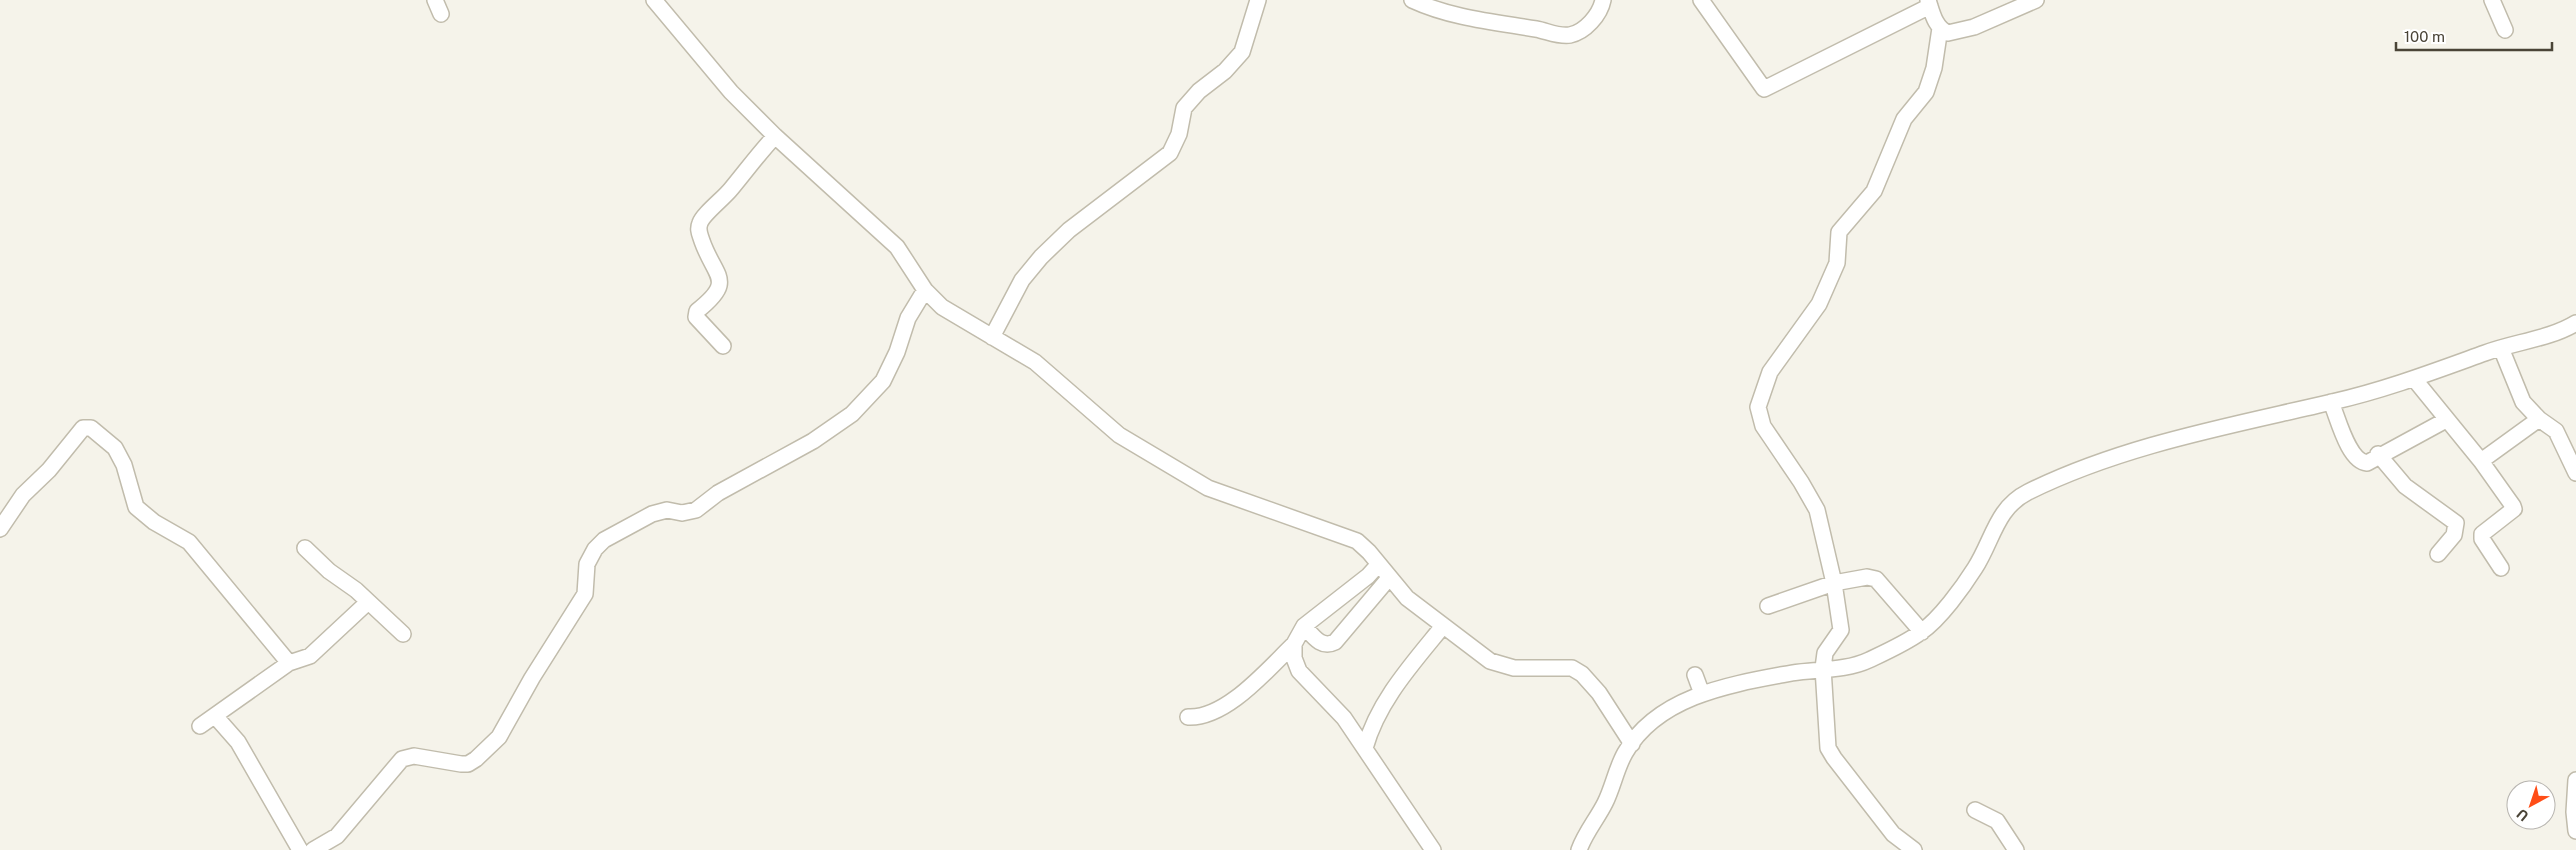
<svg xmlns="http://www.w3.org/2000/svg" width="2576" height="850" font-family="'Public Sans',sans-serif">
<rect width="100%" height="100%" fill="#f5f3ea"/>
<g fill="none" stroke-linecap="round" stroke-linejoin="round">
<defs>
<path id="minor" d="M435,0L441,14
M654,0L731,92L775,136L897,247L925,290L942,307L1035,362L1119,435L1208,488L1357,541L1369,552L1407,598L1490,661L1514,668H1572L1582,674L1599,693L1632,744
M1412,0C1451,18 1494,22 1536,29C1547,31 1559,37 1570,35C1585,32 1600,15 1603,0
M1701,0L1764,89L1930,6
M1928,0C1932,12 1935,28 1948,33L1974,27L2036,0
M2492,0L2505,30
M992,337L1022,280L1041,257L1069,230L1170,153L1179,134L1184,108L1199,91L1225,71L1242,52L1258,0
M723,346L696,317L697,311C736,280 715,278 702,241C700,234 697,230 700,223C703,214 724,198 731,189C746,171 759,153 775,136
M2501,348L2523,402L2539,419L2556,431L2576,473
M2415,380L2481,461L2513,506L2514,509L2482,534V539L2501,568
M2331,402C2338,418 2348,461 2367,463L2446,420
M2378,454L2405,486L2456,523L2454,535L2438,554
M2481,461L2539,419
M0,529L23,495L49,470L83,428H91L115,448L124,465L136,507L154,522L189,542L289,663
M305,548L329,571L356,590L403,634
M1378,565L1368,576L1304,626L1294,644V658L1299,671L1344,718L1433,850
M1768,606L1834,583L1841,630L1825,653L1823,668L1828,748L1834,758L1893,834L1914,850
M1304,626C1313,636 1321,649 1335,642L1389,578
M1922,632L1876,579L1867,577L1834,583L1817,510L1801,482L1763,426L1758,407L1770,372L1819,304L1837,263L1839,232L1874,191L1904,119L1926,92L1934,68L1940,28
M1695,675L1702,694
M216,717L238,742L300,850
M1188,717C1226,719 1267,670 1294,644
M200,726L289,663L310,656L368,602
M1365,748C1378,701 1413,663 1443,626
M2576,780L2574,812L2576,831
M1975,810L1997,821L2016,850
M313,850L337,836L402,759L414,756L461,764H468L476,759L499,737L532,678L585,594L587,564L595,549L604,540L652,514L667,510L682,513L696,510L718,493L813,441L852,414L883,381L897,352L908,318L925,290
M1579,850C1585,833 1597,819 1605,803C1613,787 1616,769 1625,753C1658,695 1733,684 1792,673C1816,669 1846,671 1869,660C1886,652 1906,643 1921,632C1940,619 1963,587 1975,568C1993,540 1996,508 2028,492C2123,445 2230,426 2332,402C2385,390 2435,371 2485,353C2514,342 2550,339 2576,323"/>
</defs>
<use href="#minor" stroke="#c1bcac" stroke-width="18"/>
<use href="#minor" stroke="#fff" stroke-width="15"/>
</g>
<g transform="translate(2531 805) rotate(220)"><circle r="24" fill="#ffffff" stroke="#b7b4af"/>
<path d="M0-4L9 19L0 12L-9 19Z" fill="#ff4d17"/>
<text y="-8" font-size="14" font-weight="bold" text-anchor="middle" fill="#4a4437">U</text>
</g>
<path d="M2396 42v8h156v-8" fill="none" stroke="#4a4437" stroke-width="2.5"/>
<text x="2404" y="42" font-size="15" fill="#4a4437" stroke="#ffffff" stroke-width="4" paint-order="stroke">100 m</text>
</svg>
